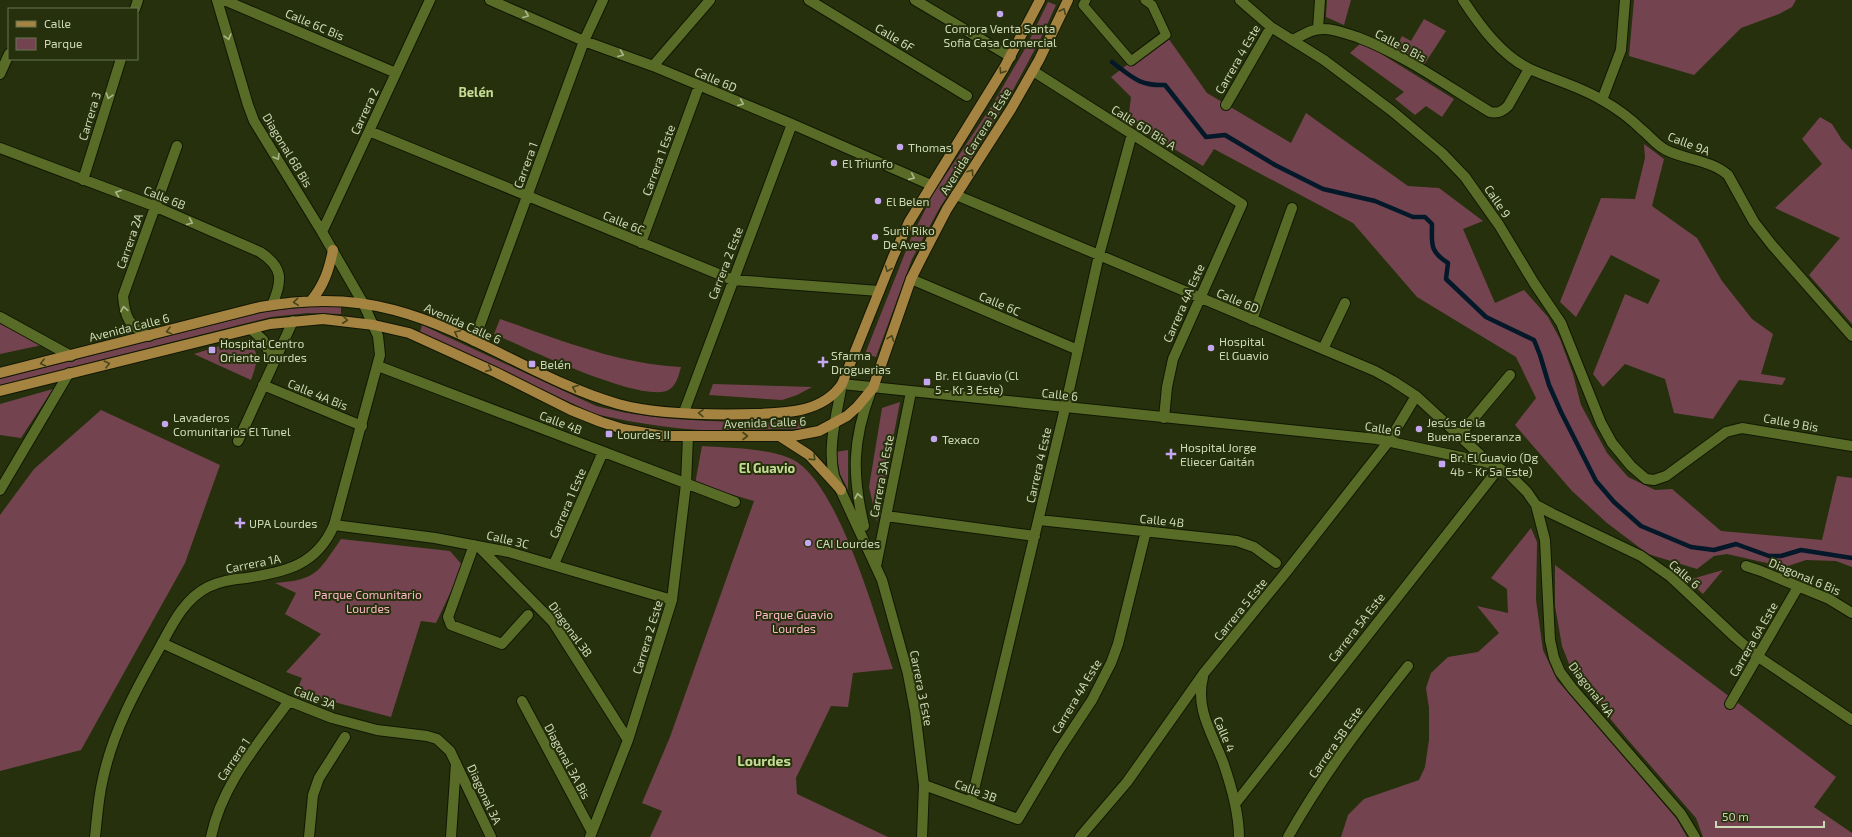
<svg xmlns="http://www.w3.org/2000/svg" width="1852" height="837" font-family="'Exo 2',sans-serif">
<rect width="100%" height="100%" fill="#26300c"/>
<path fill="#734450" d="M1327,0H1351L1344,25L1326,17Z
M1634,0H1796L1792,7L1779,14L1741,28L1694,75L1629,56Z
M1048,2L1056,5L1042,36L1013,90L990,129L939,209L912,259L876,357L865,354L911,238L933,194L991,107L1026,47Z
M1424,19L1446,31L1422,68L1394,52L1402,36L1411,41Z
M1166,35L1207,93L1291,143L1306,113L1408,186L1439,188L1483,221L1463,229L1495,303L1524,290L1548,317L1560,339L1573,374L1581,405L1607,453L1628,477L1655,490L1672,489L1721,531L1822,540L1837,476L1852,478V567L1836,561L1806,560L1785,567L1727,554L1714,556L1697,569L1648,554L1607,523L1572,491L1515,425L1536,398L1516,357L1417,297L1353,223L1214,149L1203,166L1128,122L1131,97L1111,77Z
M1362,42L1454,99L1442,117L1426,106L1415,115L1395,99L1404,92L1350,53Z
M1820,117L1832,124L1842,140L1852,150V324L1809,275L1840,238L1775,208L1822,164L1802,139Z
M1644,144L1664,159L1652,206L1697,238L1722,281L1752,319L1773,334L1761,374L1786,378L1782,385L1739,380L1713,419L1674,413L1665,379L1625,364L1603,387L1593,374L1625,294L1648,304L1660,280L1611,255L1576,317L1560,302L1601,198L1635,199L1645,158Z
M308,307H341V314L308,313L271,317L0,385V379L268,311Z
M500,319C560,340 618,364 681,367C679,374 677,384 670,389C648,407 521,346 494,334Z
M0,324L47,344L0,354Z
M422,325L596,406C646,419 685,420 736,422C758,422 782,424 804,419V429C779,428 755,430 730,431C685,431 639,424 595,414L420,332Z
M229,343C260,343 261,353 251,380L194,354Z
M713,384L812,387L797,395L782,400L709,395Z
M53,389L21,438L0,435V404Z
M900,402L877,522L869,487L882,408Z
M101,410L220,465L185,563L81,750L0,771V515L34,469Z
M702,446C727,448 777,448 797,462C841,492 875,617 893,669L853,673L848,707L831,706L796,778L797,794L888,837H650L662,811L642,803L670,737L754,501L695,484Z
M848,450V490L840,474L836,452Z
M1531,528L1537,542L1536,600L1543,650L1557,680L1676,818L1687,837H1341L1348,815L1364,799L1419,780L1425,767L1429,740V708L1426,688L1431,673L1448,657L1478,652L1499,633L1477,606L1508,613L1507,589L1491,578Z
M341,539L450,551L463,566L436,623L421,621L391,717L296,692L302,678L286,672L321,634L285,614L296,593L275,583C317,580 318,572 341,539Z
M1555,565L1836,777L1814,807L1852,833V837H1703L1696,818L1628,740L1573,674L1562,646L1555,606Z
M1723,570L1703,594L1688,580Z"/>
<g fill="none" stroke-linecap="round" stroke-linejoin="round">
<path stroke="#031828" stroke-width="4.5" d="M1112,62C1132,77 1139,86 1165,85L1206,137L1225,135L1275,165L1323,189L1375,201L1413,217H1425L1432,224C1432,244 1429,251 1448,263L1446,279L1486,317L1534,340L1540,355L1549,385L1561,412L1596,481L1614,502L1641,526L1691,547L1714,550L1736,544L1769,556H1781L1801,550L1852,558"/>
<defs>
<path id="pedestrian" d="M1086,0L1083,5L1131,61L1166,35L1152,5L1145,0"/>
<path id="minor" d="M217,0L248,105L254,121L322,232L363,303
M224,0L396,73
M490,0L584,41L653,66L792,124L931,185
M809,0L967,96
M915,0L1011,57
M1240,0L1271,27L1324,60L1392,111L1442,153L1465,177L1499,225L1534,283L1561,323L1601,423L1612,443L1631,466L1646,479L1654,480L1666,476L1726,432L1742,428L1852,446
M1463,0C1480,26 1502,56 1530,69C1554,80 1579,86 1602,100C1616,108 1630,118 1641,129C1650,136 1656,145 1666,150C1686,160 1711,160 1728,175L1754,222L1772,245L1852,336
M135,9L138,0
M1318,29L1320,0
M1293,40C1303,35 1313,28 1324,29C1336,29 1346,34 1357,37C1405,55 1447,86 1490,112C1498,114 1503,111 1508,106L1529,69
M653,66L710,0
M1033,71L1242,204L1173,359L1167,387L1164,418
M0,74L9,54
M1602,100L1621,50L1625,0
M1226,105L1271,27
M369,131L733,280L879,291
M0,148L154,206L260,252C283,267 283,280 272,305
M83,180L121,59
M956,195L1375,371L1393,381L1416,396L1489,463
M322,232L430,0
M641,243L699,86
M911,279L1078,350
M0,317L71,356
M1252,320L1292,208
M251,329L263,340L274,362
M149,336C129,325 125,319 123,296L177,146
M474,341L584,41L603,0
M1323,349L1345,303
M378,366L735,502
M263,385L362,426
M684,412L792,124
M1459,436L1510,375
M238,441L293,321
M0,490L69,373
M886,516L1035,536
M1039,520L1237,541L1254,547L1276,563
M334,525L435,538L509,552L672,600
M474,545L448,617L451,625L502,644L528,615
M478,546L553,622L628,740
M554,564L603,452
M876,566L911,392
M1746,566L1761,571L1829,599L1852,613
M162,643L289,701L332,718L377,730L427,736L437,739L450,751L491,837
M1203,677C1195,709 1212,733 1223,762C1231,785 1239,812 1239,837
M522,701L592,832
M1730,704L1798,587
M924,785L1018,819L1059,750L1092,700L1111,663L1118,644L1146,531
M971,802L1065,408L1099,255L1132,134
M1235,804L1499,468
M211,837C222,784 258,744 289,701
M309,837L313,795L319,778L345,737
M451,837L456,763
M590,837L628,740L672,600L686,484L688,436
M1080,837L1127,782L1204,673L1287,571L1389,441L1416,396
M1288,837C1322,776 1365,720 1408,666"/>
<path id="tertiary" d="M1536,505L1545,540L1550,640L1554,658L1560,672L1572,688L1681,814L1695,837
M864,526C852,475 852,441 871,391
M95,837C97,819 98,801 102,783C112,733 135,691 160,647C172,625 184,599 208,587C220,581 233,579 246,578C286,572 317,565 334,525L380,355L378,336L363,303
M922,837L924,785L915,711L908,674L882,580L834,476C827,446 837,414 842,384L1377,439L1489,463L1509,474L1527,492L1536,505L1553,514L1641,556L1671,577L1735,637L1757,656L1852,720"/>
<path id="primary" d="M311,301C324,285 329,270 333,250
M0,373L260,307C304,299 351,298 394,310C473,331 541,382 618,404C657,415 716,415 756,414C788,413 823,412 842,384L893,257L909,222L1004,68L1040,0
M0,391L270,324L323,319L374,325L409,333L497,373L571,410L601,422L623,429L664,436H793L819,431L847,416L857,407L873,388L911,279L921,259L947,209L1011,109L1039,60L1068,0
M781,437L809,455L841,490"/>
</defs>
<use href="#pedestrian" stroke="#111703" stroke-width="11"/>
<use href="#minor" stroke="#111703" stroke-width="12"/>
<use href="#tertiary" stroke="#111703" stroke-width="12"/>
<use href="#primary" stroke="#111703" stroke-width="12"/>
<use href="#pedestrian" stroke="#596c27" stroke-width="9"/>
<use href="#minor" stroke="#596c27" stroke-width="10"/>
<use href="#tertiary" stroke="#596c27" stroke-width="10"/>
<use href="#primary" stroke="#a58340" stroke-width="10"/>
</g>
<defs><path id="oneway-chevron" d="M-2-3.5L2.5 0L-2 3.5" fill="none" stroke-width="1.6" stroke-linecap="round" stroke-linejoin="round"/></defs>
<g stroke="#464519">
<use href="#oneway-chevron" transform="translate(1063 11) rotate(-64)"/>
<use href="#oneway-chevron" transform="translate(1002 71) rotate(122)"/>
<use href="#oneway-chevron" transform="translate(971 172) rotate(-56)"/>
<use href="#oneway-chevron" transform="translate(888 269) rotate(112)"/>
<use href="#oneway-chevron" transform="translate(296 302) rotate(175)"/>
<use href="#oneway-chevron" transform="translate(345 320) rotate(6)"/>
<use href="#oneway-chevron" transform="translate(169 331) rotate(165)"/>
<use href="#oneway-chevron" transform="translate(457 333) rotate(-155)"/>
<use href="#oneway-chevron" transform="translate(891 338) rotate(-70)"/>
<use href="#oneway-chevron" transform="translate(43 363) rotate(166)"/>
<use href="#oneway-chevron" transform="translate(107 364) rotate(-14)"/>
<use href="#oneway-chevron" transform="translate(489 369) rotate(25)"/>
<use href="#oneway-chevron" transform="translate(575 388) rotate(-157)"/>
<use href="#oneway-chevron" transform="translate(701 413) rotate(-178)"/>
<use href="#oneway-chevron" transform="translate(745 436)"/>
<use href="#oneway-chevron" transform="translate(813 458) rotate(44)"/>
</g>
<g stroke="#aab88a">
<use href="#oneway-chevron" transform="translate(526 15) rotate(23)"/>
<use href="#oneway-chevron" transform="translate(228 37) rotate(74)"/>
<use href="#oneway-chevron" transform="translate(621 54) rotate(21)"/>
<use href="#oneway-chevron" transform="translate(109 96) rotate(107)"/>
<use href="#oneway-chevron" transform="translate(741 103) rotate(23)"/>
<use href="#oneway-chevron" transform="translate(277 157) rotate(59)"/>
<use href="#oneway-chevron" transform="translate(912 177) rotate(24)"/>
<use href="#oneway-chevron" transform="translate(118 193) rotate(-160)"/>
<use href="#oneway-chevron" transform="translate(190 222) rotate(23)"/>
<use href="#oneway-chevron" transform="translate(124 309) rotate(-100)"/>
<use href="#oneway-chevron" transform="translate(858 496) rotate(-100)"/>
</g>
<g fill="#c5a6f0" stroke="#26300c" stroke-width="1.5">
<circle cx="1000" cy="14" r="4"/>
<circle cx="900" cy="147" r="4"/>
<circle cx="834" cy="163" r="4"/>
<circle cx="878" cy="201" r="4"/>
<circle cx="875" cy="237" r="4"/>
<circle cx="1211" cy="348" r="4"/>
<rect x="208" y="346" width="8" height="8" rx="2"/>
<path d="M821 356h4v4h4v4h-4v4h-4v-4h-4v-4h4z"/>
<rect x="528" y="360" width="8" height="8" rx="2"/>
<rect x="923" y="378" width="8" height="8" rx="2"/>
<circle cx="165" cy="424" r="4"/>
<circle cx="1419" cy="429" r="4"/>
<rect x="605" y="430" width="8" height="8" rx="2"/>
<circle cx="934" cy="439" r="4"/>
<path d="M1169 448h4v4h4v4h-4v4h-4v-4h-4v-4h4z"/>
<rect x="1438" y="460" width="8" height="8" rx="2"/>
<path d="M238 517h4v4h4v4h-4v4h-4v-4h-4v-4h4z"/>
<circle cx="808" cy="543" r="4"/>
</g>
<g text-anchor="middle" dominant-baseline="central" stroke-width="4" stroke-linejoin="round" paint-order="stroke">
<g font-size="12" fill="#ccd9b5" stroke="#26300c">
<text transform="translate(315 24) rotate(23)">Calle 6C Bis</text>
<text transform="translate(895 37) rotate(31)">Calle 6F</text>
<text transform="translate(1401 45) rotate(28)">Calle 9 Bis</text>
<text transform="translate(1237 59) rotate(-60)">Carrera 4 Este</text>
<text transform="translate(716 79) rotate(23)">Calle 6D</text>
<text transform="translate(364 111) rotate(-65)">Carrera 2</text>
<text transform="translate(89 116) rotate(-73)">Carrera 3</text>
<text transform="translate(1144 127) rotate(32)">Calle 6D Bis A</text>
<text transform="translate(975 141) rotate(-58)">Avenida Carrera 3 Este</text>
<text transform="translate(1689 143) rotate(21)">Calle 9A</text>
<text transform="translate(288 150) rotate(59)">Diagonal 6B Bis</text>
<text transform="translate(658 160) rotate(-70)">Carrera 1 Este</text>
<text transform="translate(525 165) rotate(-70)">Carrera 1</text>
<text transform="translate(165 197) rotate(22)">Calle 6B</text>
<text transform="translate(1498 201) rotate(56)">Calle 9</text>
<text transform="translate(624 222) rotate(22)">Calle 6C</text>
<text transform="translate(129 241) rotate(-71)">Carrera 2A</text>
<text transform="translate(725 263) rotate(-69)">Carrera 2 Este</text>
<text transform="translate(1238 300) rotate(23)">Calle 6D</text>
<text transform="translate(1000 303) rotate(23)">Calle 6C</text>
<text transform="translate(1183 303) rotate(-66)">Carrera 4A Este</text>
<text transform="translate(463 323) rotate(24)">Avenida Calle 6</text>
<text transform="translate(129 327) rotate(-14)">Avenida Calle 6</text>
<text transform="translate(318 394) rotate(22)">Calle 4A Bis</text>
<text transform="translate(1060 394) rotate(6)">Calle 6</text>
<text transform="translate(561 422) rotate(21)">Calle 4B</text>
<text transform="translate(765 422) rotate(-2)">Avenida Calle 6</text>
<text transform="translate(1791 422) rotate(10)">Calle 9 Bis</text>
<text transform="translate(1383 428) rotate(9)">Calle 6</text>
<text transform="translate(1038 465) rotate(-77)">Carrera 4 Este</text>
<text transform="translate(881 476) rotate(-79)">Carrera 3A Este</text>
<text transform="translate(567 503) rotate(-67)">Carrera 1 Este</text>
<text transform="translate(1162 520) rotate(6)">Calle 4B</text>
<text transform="translate(508 539) rotate(13)">Calle 3C</text>
<text transform="translate(253 563) rotate(-11)">Carrera 1A</text>
<text transform="translate(1685 574) rotate(41)">Calle 6</text>
<text transform="translate(1805 576) rotate(23)">Diagonal 6 Bis</text>
<text transform="translate(1240 609) rotate(-51)">Carrera 5 Este</text>
<text transform="translate(1356 627) rotate(-52)">Carrera 5A Este</text>
<text transform="translate(571 629) rotate(54)">Diagonal 3B</text>
<text transform="translate(647 637) rotate(-73)">Carrera 2 Este</text>
<text transform="translate(1753 639) rotate(-60)">Carrera 6A Este</text>
<text transform="translate(922 688) rotate(79)">Carrera 3 Este</text>
<text transform="translate(1592 689) rotate(52)">Diagonal 4A</text>
<text transform="translate(1076 696) rotate(-59)">Carrera 4A Este</text>
<text transform="translate(315 697) rotate(21)">Calle 3A</text>
<text transform="translate(1225 734) rotate(67)">Calle 4</text>
<text transform="translate(1335 742) rotate(-55)">Carrera 5B Este</text>
<text transform="translate(233 759) rotate(-56)">Carrera 1</text>
<text transform="translate(568 761) rotate(62)">Diagonal 3A Bis</text>
<text transform="translate(976 790) rotate(20)">Calle 3B</text>
<text transform="translate(485 794) rotate(65)">Diagonal 3A</text>
</g>
<g font-size="12" fill="#ccd9b5" stroke="#26300c" text-anchor="start">
<text x="1000" y="28" text-anchor="middle">Compra Venta Santa<tspan x="1000" dy="14">Sofia Casa Comercial</tspan></text>
<text x="908" y="147">Thomas</text>
<text x="842" y="163">El Triunfo</text>
<text x="886" y="201">El Belen</text>
<text x="883" y="230">Surti Riko<tspan x="883" dy="14">De Aves</tspan></text>
<text x="1219" y="341">Hospital<tspan x="1219" dy="14">El Guavio</tspan></text>
<text x="220" y="343">Hospital Centro<tspan x="220" dy="14">Oriente Lourdes</tspan></text>
<text x="831" y="355">Sfarma<tspan x="831" dy="14">Droguerias</tspan></text>
<text x="540" y="364">Belén</text>
<text x="935" y="375">Br. El Guavio (Cl<tspan x="935" dy="14">5 - Kr 3 Este)</tspan></text>
<text x="173" y="417">Lavaderos<tspan x="173" dy="14">Comunitarios El Tunel</tspan></text>
<text x="1427" y="422">Jesús de la<tspan x="1427" dy="14">Buena Esperanza</tspan></text>
<text x="617" y="434">Lourdes II</text>
<text x="942" y="439">Texaco</text>
<text x="1180" y="447">Hospital Jorge<tspan x="1180" dy="14">Eliecer Gaitán</tspan></text>
<text x="1450" y="457">Br. El Guavio (Dg<tspan x="1450" dy="14">4b - Kr 5a Este)</tspan></text>
<text x="249" y="523">UPA Lourdes</text>
<text x="816" y="543">CAI Lourdes</text>
</g>
<g font-size="12" fill="#fdb7c8" stroke="#26300c">
<text x="368" y="594">Parque Comunitario<tspan x="368" dy="14">Lourdes</tspan></text>
<text x="794" y="614">Parque Guavio<tspan x="794" dy="14">Lourdes</tspan></text>
</g>
<g font-size="13" font-weight="bold" fill="#c3db93" stroke="#26300c">
<text x="476" y="92">Belén</text>
<text x="767" y="468">El Guavio</text>
</g>
<g font-size="14" font-weight="bold" fill="#c3db93" stroke="#26300c">
<text x="764" y="760">Lourdes</text>
</g>
</g>
<rect x="8" y="8" width="130" height="52" fill="#26300c" stroke="#687450"/>
<rect x="16" y="21" width="20" height="6" fill="#a58340" stroke="#687450"/>
<text x="44" y="28" font-size="12" fill="#ccd9b5">Calle</text>
<rect x="16" y="38" width="20" height="12" fill="#734450" stroke="#687450"/>
<text x="44" y="48" font-size="12" fill="#ccd9b5">Parque</text>
<path d="M1716 821v6h108v-6" fill="none" stroke="#ccd9b5" stroke-width="2"/>
<text x="1722" y="821" font-size="12" fill="#ccd9b5" stroke="#26300c" stroke-width="3" paint-order="stroke">50 m</text>
</svg>
